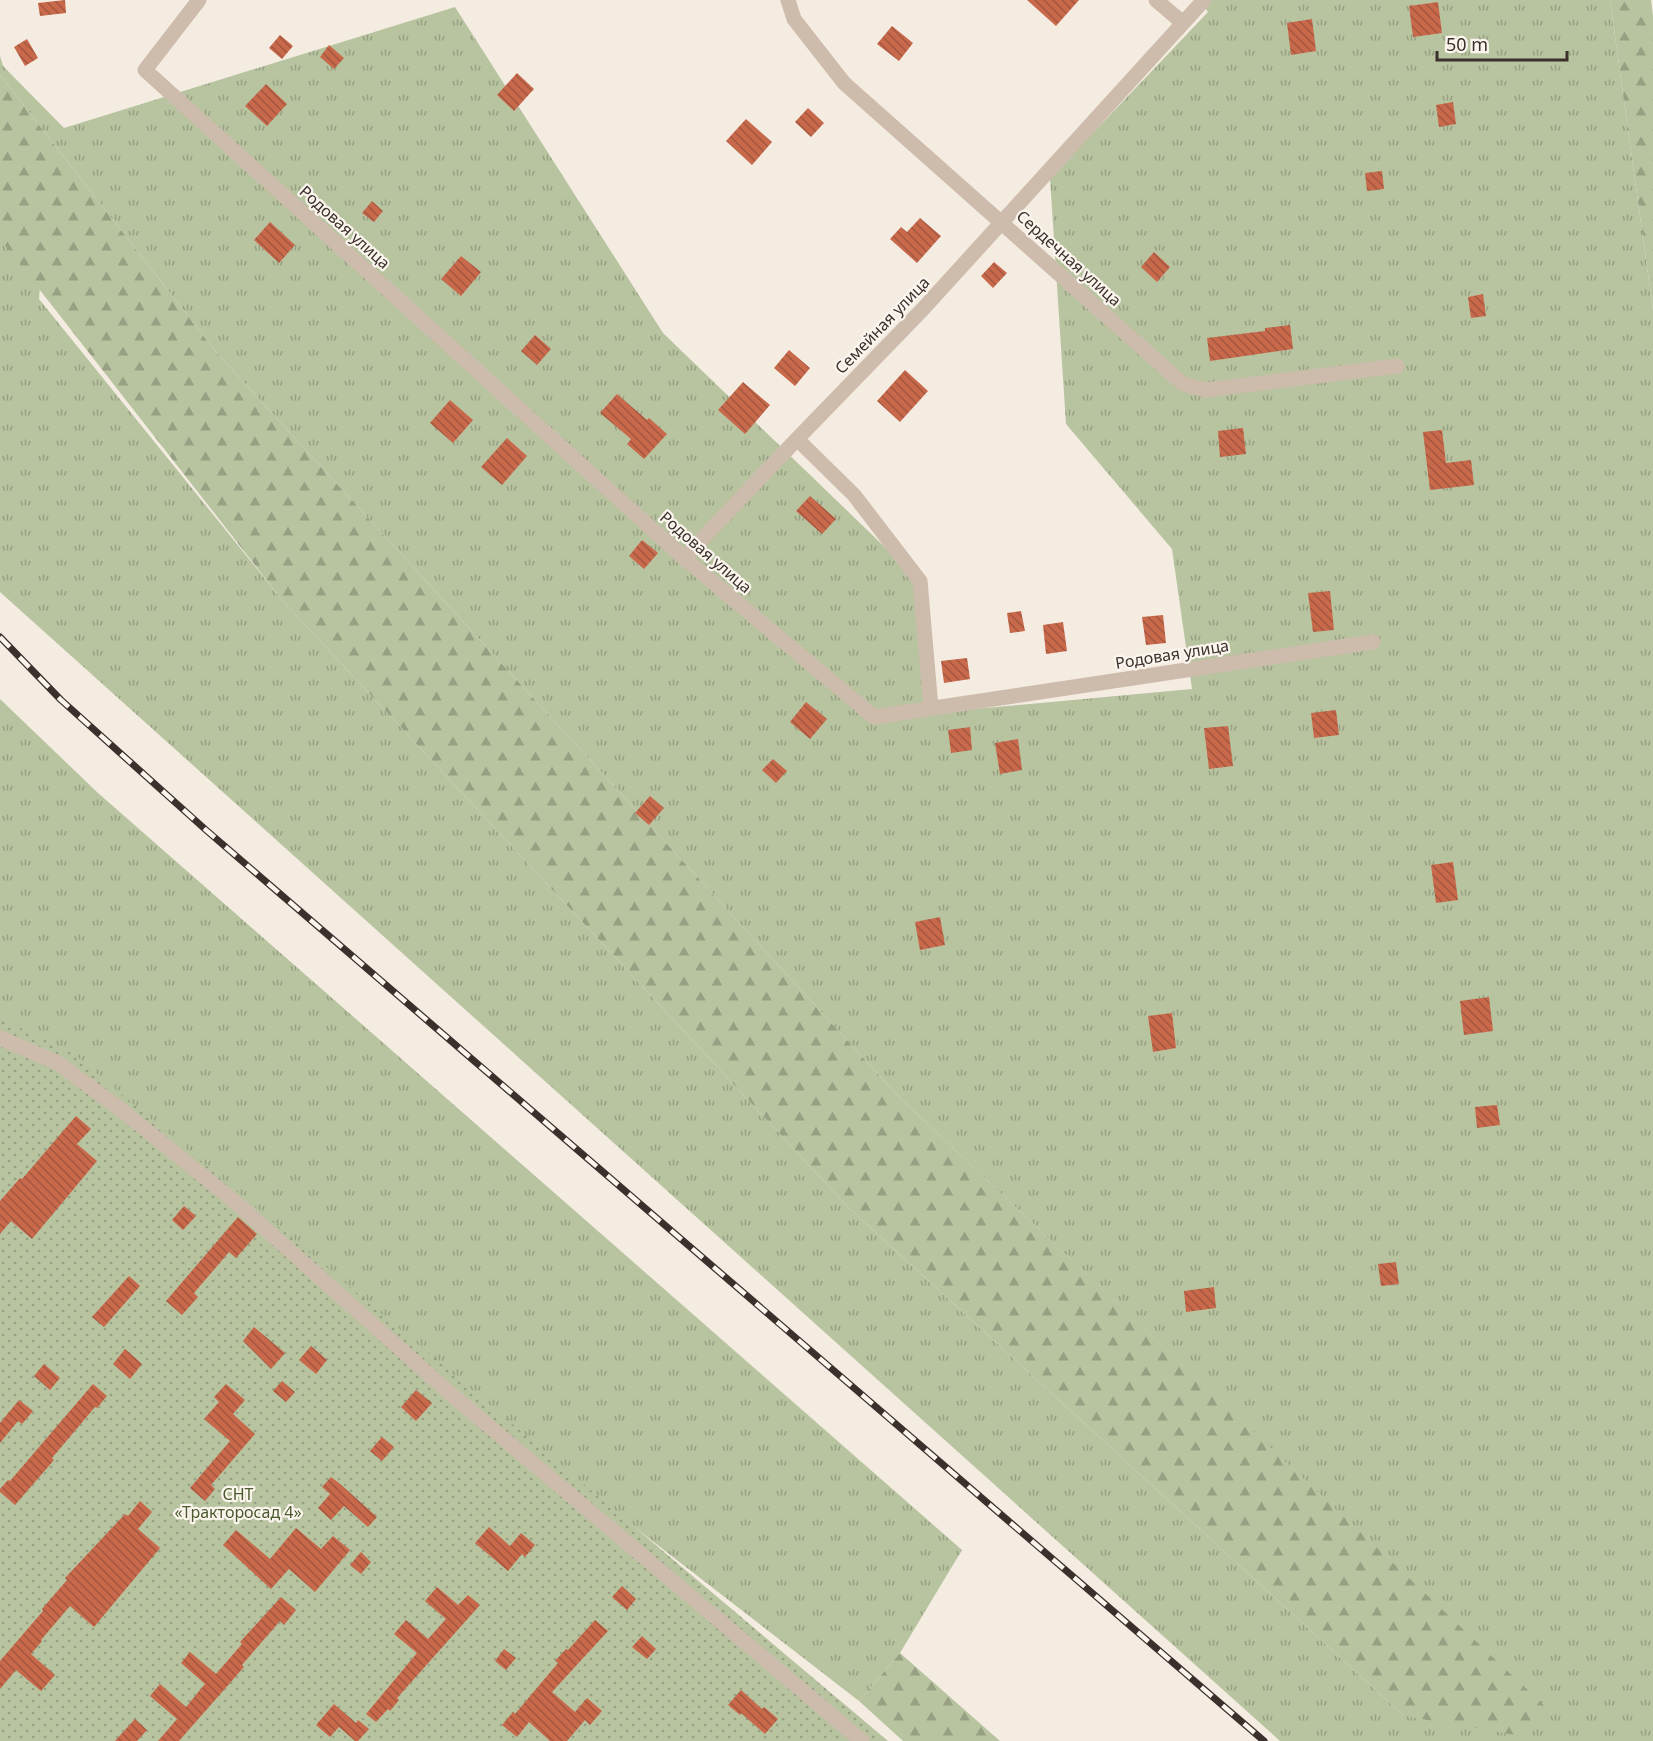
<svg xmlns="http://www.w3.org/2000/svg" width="1653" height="1741" font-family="'Noto Sans',sans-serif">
<defs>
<pattern id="grass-tufts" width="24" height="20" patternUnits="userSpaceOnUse" patternTransform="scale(1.5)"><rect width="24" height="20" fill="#b8c4a0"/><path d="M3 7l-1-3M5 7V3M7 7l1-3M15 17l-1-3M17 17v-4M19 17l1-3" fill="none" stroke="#97a083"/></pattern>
<pattern id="forest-firs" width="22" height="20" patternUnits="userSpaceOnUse" patternTransform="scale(1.5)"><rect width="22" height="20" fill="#b8c4a0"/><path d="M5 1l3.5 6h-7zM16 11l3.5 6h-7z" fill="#97a083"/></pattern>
<pattern id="garden-dots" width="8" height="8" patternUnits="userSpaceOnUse" patternTransform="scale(1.5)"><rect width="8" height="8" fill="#b8c4a0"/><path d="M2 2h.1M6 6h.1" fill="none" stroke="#97a083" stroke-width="1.8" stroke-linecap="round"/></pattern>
<pattern id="building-back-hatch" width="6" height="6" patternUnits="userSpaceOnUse" patternTransform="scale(1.5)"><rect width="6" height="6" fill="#c8694b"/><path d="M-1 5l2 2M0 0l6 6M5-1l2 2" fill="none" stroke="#a4573f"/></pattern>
</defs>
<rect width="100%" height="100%" fill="#f4ebe1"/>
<path fill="url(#grass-tufts)" d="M1199,0H1610L1653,310V1741H1280L0,592V229L40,285L39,299L283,601L848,1207L1404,1716L1552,1714L900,1098L216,352L0,75V56L3,66L64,128L455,7L663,333L920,581L931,713L1192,689L1172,549L1066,424L1050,178L1208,12Z
M0,699L98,793L962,1550L900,1653L859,1701L434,1372L0,1049Z"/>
<path fill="url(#forest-firs)" d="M1610,0H1651L1653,16V310Z
M0,75L216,352L900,1098L1552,1713L1527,1737L1404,1716L848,1207L283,601L0,239Z
M900,1653L1000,1741H903L859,1701Z"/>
<path fill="url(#garden-dots)" d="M0,1018L75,1055L888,1741H0Z"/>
<path fill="url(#building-back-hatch)" d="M65,0L66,13L40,16L38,3Z
M1027,0H1079L1056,26Z
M1438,2L1442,33L1413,37L1409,6Z
M1312,19L1316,51L1291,55L1287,23Z
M892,26L913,43L899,61L877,44Z
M280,35L293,46L282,59L269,48Z
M27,39L38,58L25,66L14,47Z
M329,45L344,58L334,69L320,57Z
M517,73L534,89L514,111L497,95Z
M266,84L287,104L267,126L245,106Z
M1453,102L1456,124L1439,127L1436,105Z
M808,108L824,123L811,137L795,122Z
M746,119L772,142L752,165L726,141Z
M1382,171L1384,189L1367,191L1365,173Z
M372,201L383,211L374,222L362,213Z
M920,218L941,236L917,263L890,239L901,227L907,232Z
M270,222L295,245L279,263L254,240Z
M1154,252L1170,267L1157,282L1141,267Z
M461,256L481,272L461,296L441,279Z
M994,262L1007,273L993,288L981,276Z
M1483,294L1486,316L1471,318L1468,297Z
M1290,325L1293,349L1210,361L1207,338L1265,331V328Z
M535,335L551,349L537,365L521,351Z
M789,350L810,368L795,386L774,368Z
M905,370L928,391L900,422L877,401Z
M743,382L770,405L745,434L718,410Z
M617,394L647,420L649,418L667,434L644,459L627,444L631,439L600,413Z
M450,400L473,420L453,443L430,423Z
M1243,428L1246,454L1220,457L1218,431Z
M1442,430L1446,463L1471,460L1474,485L1430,490L1423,432Z
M507,438L527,456L502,485L481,467Z
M810,496L836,519L822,534L796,511Z
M642,540L658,553L644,569L629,556Z
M1330,591L1334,630L1313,632L1308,593Z
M1021,611L1025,631L1010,633L1007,613Z
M1163,615L1166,643L1146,645L1142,617Z
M1063,622L1067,651L1046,654L1043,625Z
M967,658L970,679L944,683L941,661Z
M806,702L827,719L810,739L790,722Z
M1336,710L1339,735L1314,738L1311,713Z
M1228,726L1233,766L1209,769L1204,728Z
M970,727L972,750L951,753L948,730Z
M1018,739L1022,770L1000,774L995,743Z
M773,759L787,771L776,783L762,770Z
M650,796L664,808L649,825L635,813Z
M1453,862L1458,900L1436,903L1431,865Z
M940,917L945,945L920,950L915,922Z
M1489,997L1493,1031L1464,1035L1460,1001Z
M1172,1013L1176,1048L1153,1052L1148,1016Z
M1497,1105L1500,1125L1477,1128L1475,1107Z
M76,1116L91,1129L77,1144L97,1161L32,1239L11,1221L0,1234V1201L20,1178L22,1179Z
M184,1206L196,1216L183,1230L172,1220Z
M238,1217L257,1234L236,1258L229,1252L194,1293L198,1297L182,1315L166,1301Z
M1396,1262L1399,1284L1381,1286L1378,1264Z
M129,1276L140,1286L104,1327L92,1317Z
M1214,1287L1216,1308L1186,1312L1184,1291Z
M254,1327L285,1353L271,1369L243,1341Z
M311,1346L327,1360L316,1374L299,1360Z
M125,1349L142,1364L130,1379L113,1364Z
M44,1364L60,1378L50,1390L34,1376Z
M282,1381L295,1392L286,1402L273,1391Z
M93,1384L107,1396L97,1408L95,1407L52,1458L54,1460L15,1505L0,1492V1489L8,1480L10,1481Z
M226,1384L245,1400L233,1414L255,1434L211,1485L215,1489L205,1501L190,1488L230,1441L204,1419L219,1402L214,1397Z
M416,1390L432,1403L416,1421L401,1407Z
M19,1400L33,1411L22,1424L18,1421L0,1443V1423Z
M382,1437L394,1447L382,1461L370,1451Z
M331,1477L339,1483L377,1517L368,1527L344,1506L331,1520L318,1508L330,1494L322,1487Z
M140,1501L152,1512L138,1529L160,1548L94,1627L70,1606L41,1640L42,1641L31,1654L55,1675L41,1691L16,1670L0,1689V1661L43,1611L42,1609L67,1580L65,1578L125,1514L128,1516Z
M489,1527L510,1546L521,1533L535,1545L525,1557L522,1554L508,1571L475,1543Z
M296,1528L321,1549L333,1536L350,1550L315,1592L289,1569L271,1589L223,1545L236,1530L270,1559Z
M361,1552L371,1562L361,1574L350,1565Z
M622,1586L636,1599L627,1610L612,1597Z
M437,1587L458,1605L468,1595L480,1605L397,1698L399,1700L390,1711L388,1709L376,1722L366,1714L417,1653L394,1634L406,1620L428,1639L446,1619L425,1601Z
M281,1597L296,1610L284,1625L280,1621L242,1665L244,1667L179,1741H158L177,1719L150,1696L160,1684L186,1707L205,1684L181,1663L190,1652L216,1674L242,1644L240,1642Z
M595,1620L608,1631L552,1692L575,1712L587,1698L602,1711L590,1725L585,1720L567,1741H550L529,1722L517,1737L502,1725L513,1712L515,1714L558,1663L555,1661L566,1649L568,1650Z
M642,1636L656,1649L647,1659L632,1647Z
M504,1649L516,1658L506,1670L495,1661Z
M741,1690L762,1709L764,1707L778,1719L765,1734L741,1713L740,1715L728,1705Z
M334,1704L356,1723L358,1720L369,1729L358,1741H355L339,1727L330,1737L316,1725Z
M135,1719L147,1730L137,1741H115Z"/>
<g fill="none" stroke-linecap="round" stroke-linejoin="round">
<path stroke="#cdbbac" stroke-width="15" d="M199,0L145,70L684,558L874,717L1373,642
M788,0L794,19L844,83L1183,384L1206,390L1397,366
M1156,0L1183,23
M684,558L797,439
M931,708L920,581L854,495L797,439L922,310L1204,0
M0,1038L58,1063L120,1109L234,1201L452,1395L862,1741"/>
<defs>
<path id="rail" d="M0,637L61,700L206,830L1264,1741"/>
</defs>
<use href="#rail" stroke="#3b302b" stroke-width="7"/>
<use href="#rail" stroke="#fbf5ee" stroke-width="4.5" stroke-dasharray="14" stroke-linecap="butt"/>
</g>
<g text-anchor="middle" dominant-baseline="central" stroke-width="4.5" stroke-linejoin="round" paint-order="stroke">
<g font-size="16" fill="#3b302b" stroke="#fbf5ee">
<text transform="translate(345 227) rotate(42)">Родовая улица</text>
<text transform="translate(1069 258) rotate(42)">Сердечная улица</text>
<text transform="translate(882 325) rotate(-46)">Семейная улица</text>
<text transform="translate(706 552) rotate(41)">Родовая улица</text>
<text transform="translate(1172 654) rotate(-9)">Родовая улица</text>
</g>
<g font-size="16" fill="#4a5a2e" stroke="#fbf5ee">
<text x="238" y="1494">СНТ<tspan x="238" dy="18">«Тракторосад 4»</tspan></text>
</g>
</g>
<path d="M1437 51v9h130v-9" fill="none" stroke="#3b302b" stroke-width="3"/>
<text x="1446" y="51" font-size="18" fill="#3b302b" stroke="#fbf5ee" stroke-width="4.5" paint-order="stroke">50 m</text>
</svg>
